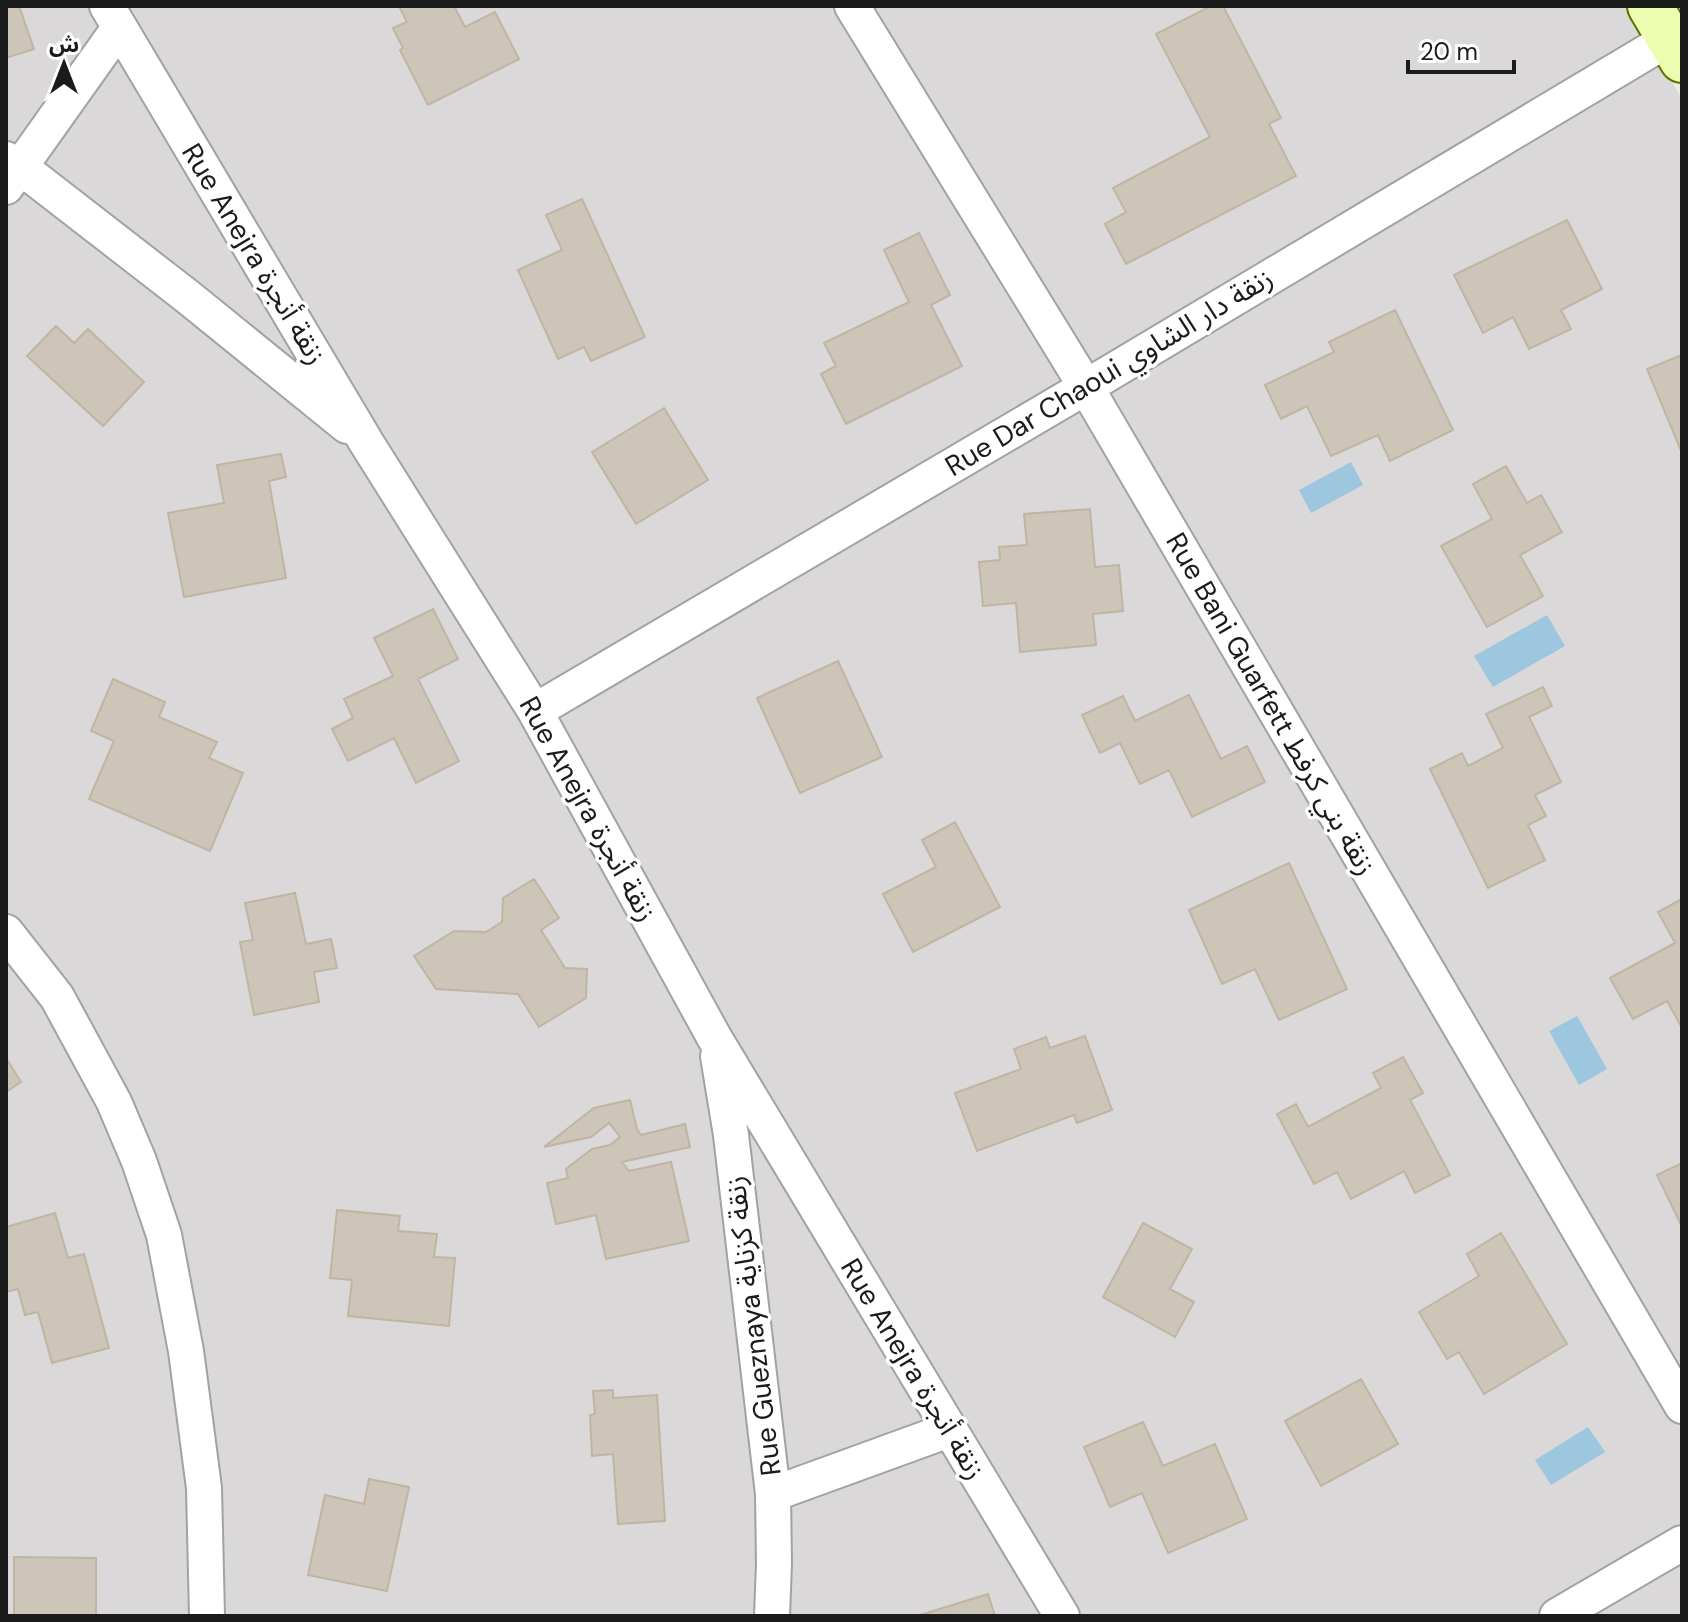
<svg xmlns="http://www.w3.org/2000/svg" width="1688" height="1622" font-family="'DM Sans','Noto Sans Arabic',sans-serif">
<rect width="100%" height="100%" fill="#eeebe0"/>
<path fill="#dad8d8" d="M6,6H1627L1682,99V1616H6Z"/>
<path fill="#9dc6df" d="M1351,462L1363,485L1311,513L1299,490Z
M1547,615L1565,646L1493,687L1474,656Z
M1577,1016L1607,1069L1579,1085L1549,1031Z
M1588,1427L1605,1452L1551,1485L1535,1460Z"/>
<path fill="#cec5b9" stroke="#c0b4a2" stroke-width="2" d="M10,6H19L34,49L6,58V7Z
M399,6H454L465,27L495,12L519,59L428,105L400,50L403,48L393,28L407,22Z
M1211,6H1223L1281,118L1269,124L1296,176L1126,264L1105,224L1126,212L1113,188L1210,137L1156,34Z
M582,199L645,337L591,361L584,347L558,359L518,270L562,250L546,215Z
M1567,220L1602,289L1561,310L1571,329L1529,349L1513,317L1483,333L1454,275Z
M919,233L950,295L931,305L962,366L846,424L821,374L836,366L824,343L909,302L884,250Z
M1395,310L1453,430L1390,461L1378,435L1331,456L1307,406L1281,419L1265,385L1334,352L1329,342Z
M56,326L74,343L88,329L144,382L103,426L27,356Z
M1682,355V453L1647,369Z
M664,408L708,480L636,524L592,452Z
M281,454L286,477L269,481L286,578L184,597L168,513L224,503L217,465Z
M1506,466L1527,503L1541,495L1562,532L1520,555L1543,596L1487,627L1441,546L1492,519L1473,484Z
M1090,509L1095,567L1119,565L1123,611L1093,614L1096,645L1020,652L1016,603L983,606L979,562L1000,560L999,547L1027,545L1024,514Z
M433,609L458,659L418,679L459,761L416,783L394,738L348,761L332,729L353,718L344,699L393,676L374,638Z
M838,661L882,757L800,793L757,698Z
M113,679L165,702L159,717L217,742L209,758L243,773L210,851L89,799L114,741L91,731Z
M1543,687L1552,706L1529,717L1561,782L1535,795L1546,816L1528,825L1545,860L1488,888L1430,769L1462,753L1468,766L1503,748L1486,714Z
M1189,695L1221,759L1247,746L1265,782L1192,817L1169,770L1140,784L1120,743L1100,753L1082,715L1123,696L1135,721Z
M955,822L1000,907L913,952L883,894L936,867L922,840Z
M1289,863L1347,989L1279,1020L1255,969L1222,984L1189,910Z
M534,879L559,918L541,930L565,968L587,969L586,998L539,1027L518,994L436,989L414,956L454,931L486,932L502,922L503,898Z
M295,893L306,944L331,939L337,968L314,972L319,1002L254,1015L240,942L253,940L245,903Z
M1682,899V1028L1667,1001L1633,1019L1610,978L1675,943L1658,912Z
M1085,1036L1112,1110L1077,1123L1074,1115L977,1151L955,1093L1021,1069L1014,1049L1046,1037L1050,1048Z
M1403,1057L1423,1093L1410,1100L1450,1175L1415,1193L1404,1171L1351,1199L1337,1172L1314,1184L1277,1114L1296,1104L1308,1127L1381,1088L1373,1073Z
M6,1058L21,1082L6,1092Z
M630,1100L637,1129L641,1135L685,1124L690,1147L622,1162L629,1171L671,1162L689,1241L606,1259L596,1215L556,1224L547,1183L568,1178L566,1169L592,1149L610,1145L620,1137L609,1123L591,1137L544,1147L594,1108Z
M1682,1163V1227L1657,1175Z
M337,1210L400,1216L398,1231L437,1234L434,1257L455,1258L449,1326L348,1316L352,1280L330,1278Z
M55,1213L68,1258L84,1254L109,1348L52,1363L38,1312L25,1315L18,1289L6,1292V1227Z
M1143,1223L1192,1249L1170,1289L1194,1302L1175,1337L1103,1297Z
M1501,1233L1567,1344L1484,1394L1459,1352L1447,1359L1419,1312L1479,1276L1467,1254Z
M1361,1379L1398,1444L1321,1486L1285,1421Z
M613,1390V1398L657,1395L665,1521L618,1524L613,1454L592,1456L590,1415L595,1414L593,1391Z
M1143,1422L1163,1466L1215,1444L1247,1519L1168,1553L1142,1493L1110,1507L1084,1447Z
M369,1479L409,1487L387,1591L308,1575L325,1495L364,1504Z
M14,1557L96,1558V1616H14Z
M988,1594L995,1616H917Z"/>
<g fill="none" stroke-linecap="round" stroke-linejoin="round">
<defs>
<path id="street" d="M107,6L366,442L535,711L714,1037L1062,1616
M852,6L1086,387L1682,1406
M6,159L19,166L188,297L347,426
M6,187L119,28
M535,711L1086,387L1682,31
M6,932L57,997L114,1102L139,1161L164,1235L186,1351L204,1488L207,1616
M718,1056L731,1135L773,1494L774,1563L772,1616
M773,1494L949,1430
M1557,1616L1682,1543"/>
<path id="secondary" d="M1650,6L1682,60"/>
</defs>
<use href="#street" stroke="#a2a2a2" stroke-width="38"/>
<use href="#secondary" stroke="#577500" stroke-width="48"/>
<use href="#street" stroke="#fff" stroke-width="34"/>
<use href="#secondary" stroke="#edfdaf" stroke-width="44"/>
</g>
<g text-anchor="middle" dominant-baseline="central" stroke-width="7" stroke-linejoin="round" paint-order="stroke">
<g font-size="28" fill="#1b1b1b" stroke="#fff">
<text transform="translate(254 254) rotate(59)">Rue Anejra زنقة أنجرة</text>
<text transform="translate(1109 372) rotate(-31)">Rue Dar Chaoui زنقة دار الشاوي</text>
<text transform="translate(1271 704) rotate(60)">Rue Bani Guarfett زنقة بني كرفط</text>
<text transform="translate(588 809) rotate(61)">Rue Anejra زنقة أنجرة</text>
<text transform="translate(753 1326) rotate(-97)">Rue Gueznaya زنقة كزناية</text>
<text transform="translate(913 1369) rotate(59)">Rue Anejra زنقة أنجرة</text>
</g>
</g>
<rect width="1688" height="1622" fill="none" stroke="#1b1b1b" stroke-width="16"/>
<g transform="translate(64 64)" stroke="#ffffff" stroke-width="6" paint-order="stroke">
<path d="M0-6L14 30L0 20L-14 30Z" fill="#1b1b1b"/>
<text y="-12" font-size="22" font-weight="bold" text-anchor="middle" fill="#1b1b1b">ش</text>
</g>
<path d="M1408 60v12h106v-12" fill="none" stroke="#1b1b1b" stroke-width="4"/>
<text x="1420" y="60" font-size="24" fill="#1b1b1b" stroke="#ffffff" stroke-width="6" paint-order="stroke">20 m</text>
</svg>
